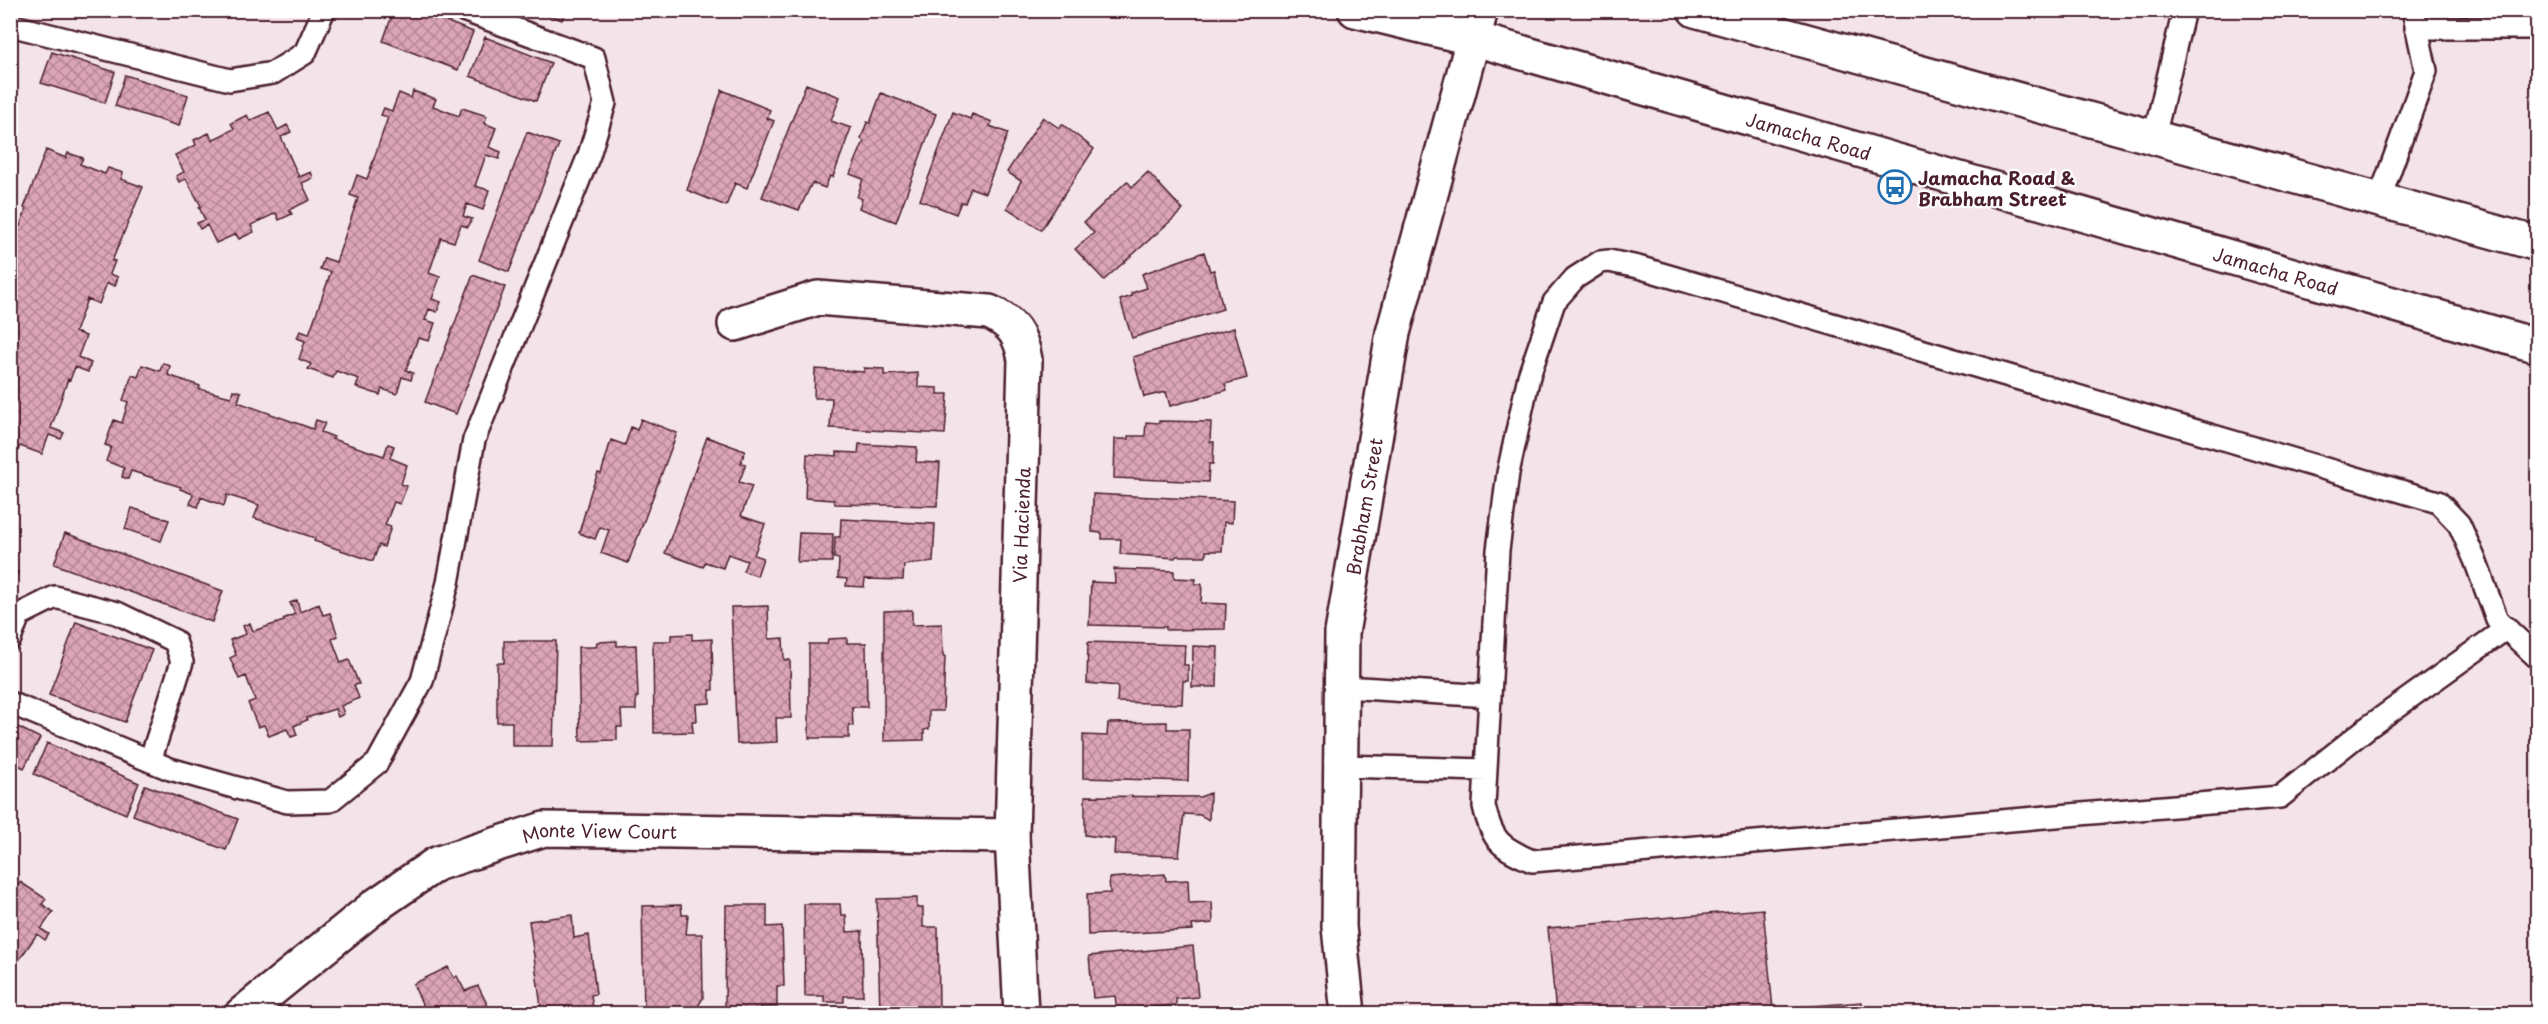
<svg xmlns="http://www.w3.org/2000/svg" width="2548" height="1024" font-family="'Playpen Sans',sans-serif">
<defs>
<pattern id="building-cross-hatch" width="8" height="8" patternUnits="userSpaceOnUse" patternTransform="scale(1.5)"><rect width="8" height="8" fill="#dca5b7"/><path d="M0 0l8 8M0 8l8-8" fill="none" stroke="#b48695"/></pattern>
</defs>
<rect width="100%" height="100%" fill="#f4e4e9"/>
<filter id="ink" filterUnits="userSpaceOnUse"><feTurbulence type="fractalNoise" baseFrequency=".0167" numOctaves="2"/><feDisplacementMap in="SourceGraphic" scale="12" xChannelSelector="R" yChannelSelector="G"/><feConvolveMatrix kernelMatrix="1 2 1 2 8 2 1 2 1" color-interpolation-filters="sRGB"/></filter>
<g filter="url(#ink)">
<path fill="url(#building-cross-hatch)" stroke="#4a1f2b" stroke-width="1.5" d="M394,10H417L473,32L458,70L383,41Z
M536,10H566L562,20Z
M485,37L551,63L536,101L470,76Z
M52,52L115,72L105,103L41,83Z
M125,75L188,95L179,126L115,106Z
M806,84L840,97L831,121L851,128L833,177L830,176L825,188L812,183L799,210L762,197Z
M722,90L770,110L767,118L774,121L747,188L735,183L726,206L687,190Z
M413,91L436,99L433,106L459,116L462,108L487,116L484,123L496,128L489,147L501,152L499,159L486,155L475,186L489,190L483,210L467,204L463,216L472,219L468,227L461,225L454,242L441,238L429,273L440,277L432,299L441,302L437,312L429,309L425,320L435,323L429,341L418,338L406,370L413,373L411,380L402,377L397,394L382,389L380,395L356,387L359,379L336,371L333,378L308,369L311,364L299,359L305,341L297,338L300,331L309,334L331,272L320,269L324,258L336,262L358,198L350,195L357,175L367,179L388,117L381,115L384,108L392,111L399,93L411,98Z
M881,93L936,114L896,222L859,208L862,199L857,197L863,179L850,174L864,141L861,139L867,122L870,123Z
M269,112L278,130L287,125L291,132L281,137L299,177L311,172L313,178L302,183L310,200L289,210L292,214L279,220L276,213L251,225L254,232L239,239L236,234L216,243L207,225L200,229L197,223L205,220L199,207L201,206L186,179L179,182L176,176L184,172L175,155L196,145L194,140L209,133L212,140L234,129L231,123L247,115L250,121Z
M953,112L970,119L972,114L992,122L990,126L1008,133L985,193L971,188L965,203L961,202L956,214L920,200Z
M1043,117L1059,128L1062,124L1094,149L1041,230L1007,208L1021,181L1007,172Z
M527,132L559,144L509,272L479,260Z
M46,150L66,158L68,153L83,158L80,164L105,174L108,168L123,173L121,179L143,187L112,261H115L110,274L118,277L115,286L107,283L99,304L87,299L75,332L86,336L78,357L91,363L88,372L75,367L70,380L68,379L51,428L64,433L61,439L49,435L42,454L20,446L18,450L10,447V279L13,272L10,271V236L13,237L18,225L20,226L26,209L24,208Z
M1148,172L1183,210L1104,280L1075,249L1094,233L1084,222L1127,181L1132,187Z
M1204,252L1210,271L1214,270L1223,309L1132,338L1120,300L1132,296L1131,293L1147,288L1142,274Z
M473,275L505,287L456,414L425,402Z
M1234,328L1247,378L1225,384L1227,390L1170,406L1166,392L1144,397L1133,357Z
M163,363L170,366L168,375L200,386L199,389L231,397L233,390L241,392L238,402L313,429L316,420L325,423L321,432L334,437L332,439L384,456L388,444L394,446L390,458L407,465L401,484L407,486L400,504L394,502L385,525L391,527L384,547L379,545L373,561L314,541L315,538L300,533L254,518L259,505L227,495L224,506L201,497L198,507L190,504L193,494L180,489L181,487L131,471L128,479L122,477L124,468L106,461L111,447L105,445L114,420L122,423L128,402L123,400L132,375L138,377L142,365L160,371Z
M864,368L884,369V375L918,373V387L938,388V394H948L945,434L830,428L832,398H814L815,369L864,372Z
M641,419L677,433L628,563L601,553L609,530L600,527L595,539L579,533L591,491L598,473L601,474L611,440L625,445L631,427L637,430Z
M1159,421L1211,422L1210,442H1214L1213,464H1209L1208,482L1114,478L1115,439H1128V436H1145L1146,422L1159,423Z
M707,437L745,451L741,463L746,464L739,482L752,486L741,516L765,524L754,555L763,558L757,576L743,571L747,561L728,554L723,568L705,562L703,567L665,553Z
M859,444L917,447L916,462L940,463L937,506L835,504L834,500L805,498L807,454L837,456V452L858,453Z
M1093,494L1233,501L1232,523L1224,522L1222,551H1206V556H1176L1175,558L1120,554L1121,539H1102V533L1092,532Z
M132,508L169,520L161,541L125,529Z
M841,519L935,524L933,562L904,565L903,580L865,579L864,587L846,586L847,579L838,578L839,559L834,558L835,537H840Z
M65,533L223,591L212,622L54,564Z
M799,533L833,534L832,562H797Z
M10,569L18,572L10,591Z
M1114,569L1174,571V578L1196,579L1195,584H1202L1201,603L1226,604L1225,629L1166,630V627L1089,625L1091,582L1115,583Z
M297,600L300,612L319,604L323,615L330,613L338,636L332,639L341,663L349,660L359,684L354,685L359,698L341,706L344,714L338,717L335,709L306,718L307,720L294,726L297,735L291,737L287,729L269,736L264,725L258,727L248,703L255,700L246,676L239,679L230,658L236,655L230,640L246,634L243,626L250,623L253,631L284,621L283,619L295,614L290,603Z
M768,606L769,639L783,638L784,660H790L791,718H776L777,742L737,744L731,607Z
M912,610V625L942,624L943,656H945L943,711H929V729L924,730V740L884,741V611Z
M76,622L152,650L125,722L49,695Z
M692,634V640L712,639L713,690H710V703L696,704L697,721H692L693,732L654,733L653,641H671V635Z
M847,638V643H866L867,707H852L853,726L849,725V738H809V644H827L828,639Z
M504,641H556L553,746H512V722H497V663H504Z
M617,641V646L636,645L638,697H636V710H621L622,727H617V740L580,741L578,647H596L597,642Z
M1088,642L1185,645L1184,665H1188V681H1183L1182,704L1117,702L1118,686L1087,683Z
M1193,646L1218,647L1217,687H1192Z
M1167,722V729H1189L1188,781L1083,778V735L1107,736L1108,723Z
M10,723L40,738L24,768L10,761Z
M47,743L139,783L126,814L34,774Z
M145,785L238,819L226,850L133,815Z
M1210,793L1209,820L1200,815L1184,814L1179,856L1114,854L1115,839L1085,835V796L1200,797Z
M1165,874L1166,881L1188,880L1189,903L1212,902L1213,923L1192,925L1193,930L1088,935L1087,894L1110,893L1109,878Z
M20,882L46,899L42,904L53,912L41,929L49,934L45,940L37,934L17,963L15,962L10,968V883L17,887Z
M917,898V908H923V927H938L939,1012L880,1013L877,899Z
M804,904H840L841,915H846L847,932L862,931L863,996H844V1002H824V996H805Z
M681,905L682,915H688L686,934H702L703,998L693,1014H644L642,906Z
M726,905H767V927L782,926L784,986H777V1007H761V1014H728V1007H725Z
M1763,909L1773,1009L1862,1002L1863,1014H1556L1548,928Z
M572,915L574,938L589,935L596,994L591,995L594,1014H542L529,921Z
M1193,946L1198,997L1176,999V1005L1117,1011L1115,996L1093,998L1089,956Z
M448,967L454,978L457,976L465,991L478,986L492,1014H427L413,984Z"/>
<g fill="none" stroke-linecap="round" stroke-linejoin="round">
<defs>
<path id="service" d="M10,25L230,80L273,73L305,53L324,10
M2416,28H2538
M2154,137L2184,10
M2379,200L2426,71L2413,10
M2507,628L2367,728L2280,797L1532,861C1500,847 1492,841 1484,806L1498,550L1508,473L1529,376L1554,302L1575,278L1600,262L1609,261L1638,267L2438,502L2459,524L2475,560L2497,620L2538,658
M10,639L19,615L55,597L117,613L175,641L182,662L150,761
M1344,687L1490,696
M10,703L170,769L287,802L330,801L377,763L422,681L448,583L474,440L589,155L605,103L594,58L463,10
M1341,766L1486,770"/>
<g id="minor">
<path d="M735,324L818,298L989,312C1012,322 1021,335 1025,360L1012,836L1021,1014"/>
<path id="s1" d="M242,1014L375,906L436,864L544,829L1012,836"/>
</g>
<g id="secondary">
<path id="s2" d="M1348,1014L1339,927L1342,633L1393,333L1481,10"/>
</g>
<g id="primary">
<path id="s3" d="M1355,10L1475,39L2538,346"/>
<path d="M1695,10L2538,244"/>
</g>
</defs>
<use href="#service" stroke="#4a1f2b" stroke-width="26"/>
<use href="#minor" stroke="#4a1f2b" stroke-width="38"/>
<use href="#secondary" stroke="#4a1f2b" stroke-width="38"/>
<use href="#primary" stroke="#4a1f2b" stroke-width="38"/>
<use href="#service" stroke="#fff" stroke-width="21"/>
<use href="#minor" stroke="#fff" stroke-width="33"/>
<use href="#secondary" stroke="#fff" stroke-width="33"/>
<use href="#primary" stroke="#fff" stroke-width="33"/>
</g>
</g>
<defs>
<symbol id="bus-ring" viewBox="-11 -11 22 22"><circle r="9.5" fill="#fff" stroke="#1f6fb2" stroke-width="1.5"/><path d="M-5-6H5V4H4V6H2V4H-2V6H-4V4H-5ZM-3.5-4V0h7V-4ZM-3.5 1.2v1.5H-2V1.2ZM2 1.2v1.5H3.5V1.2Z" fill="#1f6fb2"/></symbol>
</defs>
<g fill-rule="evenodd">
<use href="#bus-ring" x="1876" y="168" width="38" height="38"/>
</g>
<g text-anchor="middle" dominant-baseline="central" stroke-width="4.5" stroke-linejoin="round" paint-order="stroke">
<g font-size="18" fill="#4a1f2b" stroke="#fff">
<text stroke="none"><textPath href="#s3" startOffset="471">Jamacha Road</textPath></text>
<text stroke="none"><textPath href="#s3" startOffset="957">Jamacha Road</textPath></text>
<text stroke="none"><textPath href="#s2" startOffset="510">Brabham Street</textPath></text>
<text transform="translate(1021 525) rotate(-88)">Via Hacienda</text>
<text stroke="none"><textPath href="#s1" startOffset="414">Monte View Court</textPath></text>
</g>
<g font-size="18" font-weight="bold" fill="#4a1f2b" stroke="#fff" text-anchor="start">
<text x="1918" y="177">Jamacha Road &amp;<tspan x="1918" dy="21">Brabham Street</tspan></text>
</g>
</g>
<rect width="2548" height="1024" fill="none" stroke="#fff" stroke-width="36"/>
<rect x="18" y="18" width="2512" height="988" fill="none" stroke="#4a1f2b" stroke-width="2" filter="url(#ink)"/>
</svg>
